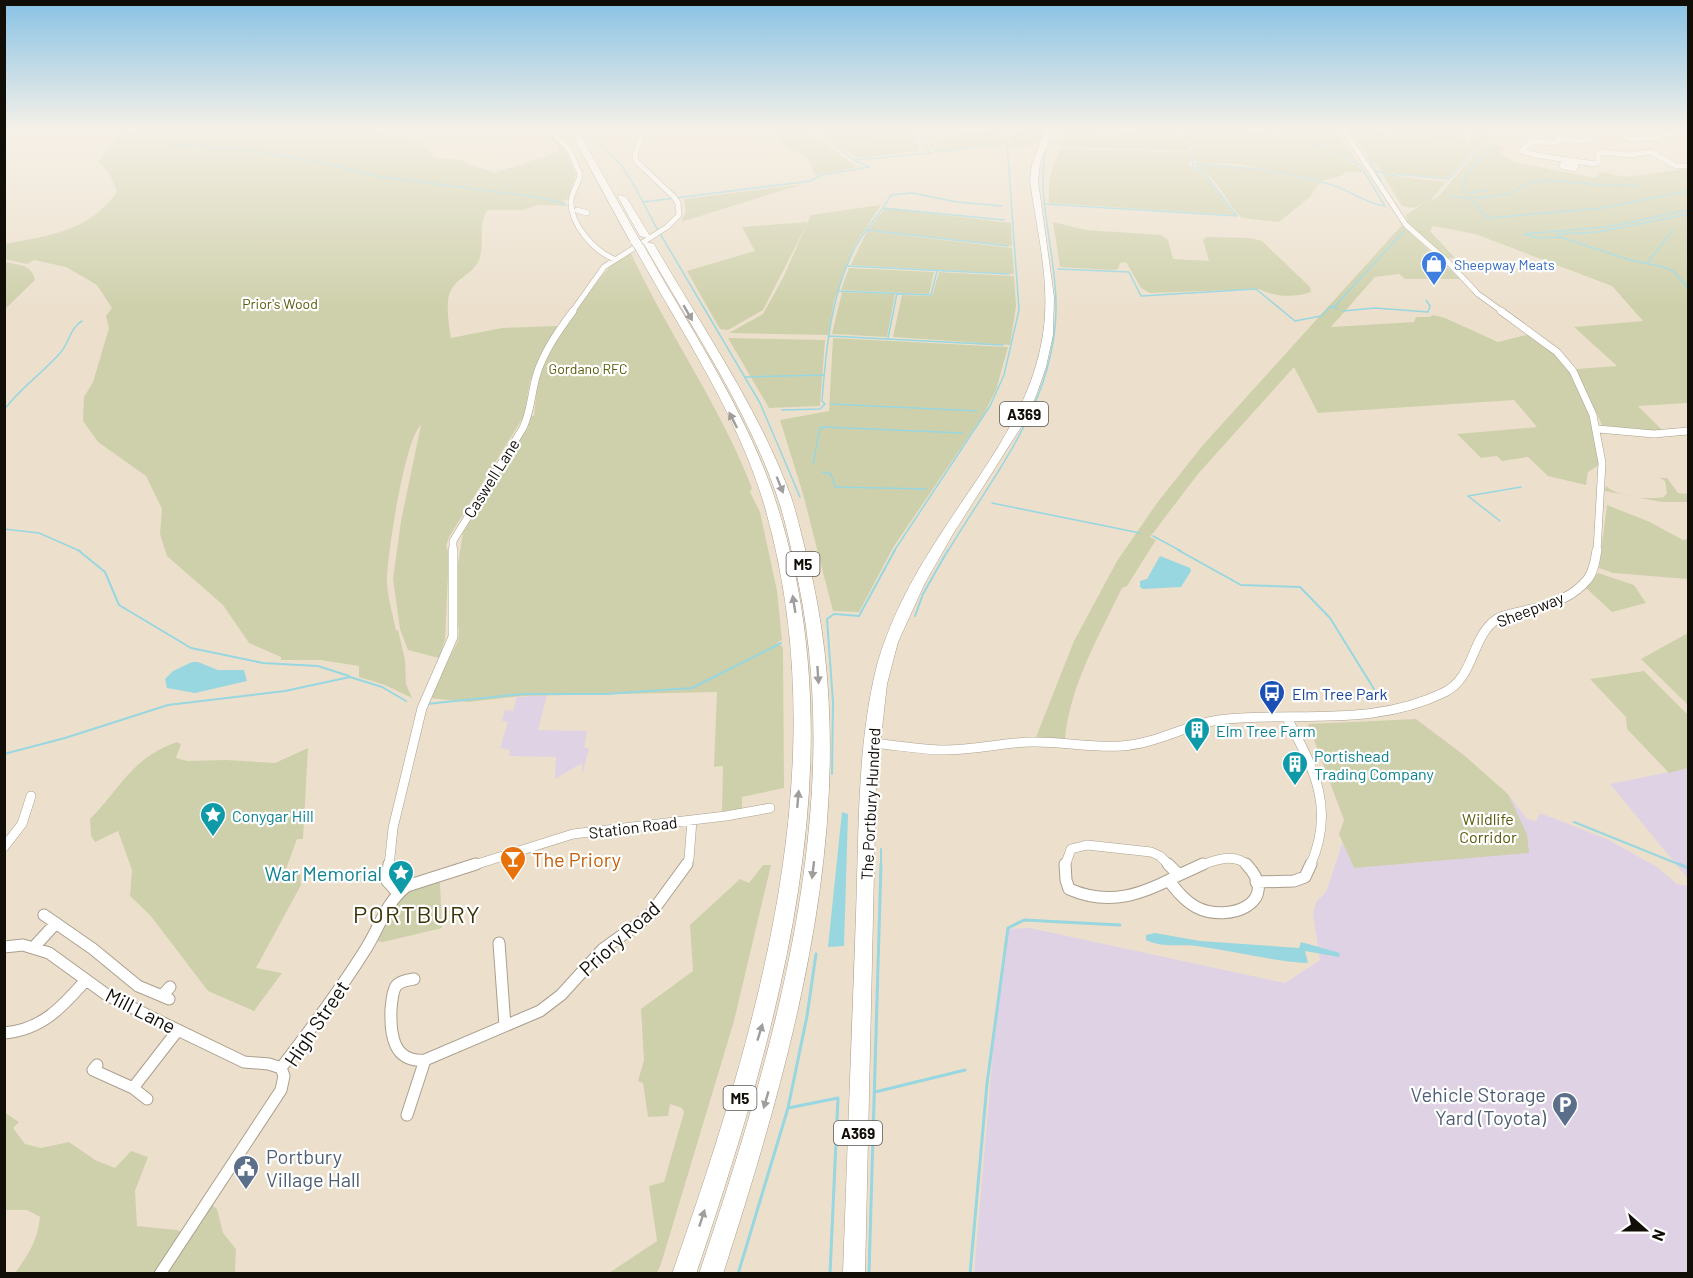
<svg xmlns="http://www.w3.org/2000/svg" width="1693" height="1278" font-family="Barlow,sans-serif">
<rect width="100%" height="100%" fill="#ece0cd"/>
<path fill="#e0d2e5" d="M547,695L538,730L587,731L584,748H589L582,776V763L555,779L556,757L509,756L510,750L500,748L508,722L502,721L505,710L513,711L517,697Z
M1688,768V879L1610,784Z
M1508,794L1527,819L1536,821L1540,813L1607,839L1657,867L1677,884L1688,886V1273L974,1274L995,1028L1007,948L1004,947L1007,929L1030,928L1285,983L1320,960L1313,914L1316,902L1326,892L1347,829Z"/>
<path fill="#ced0ab" d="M122,129H373L421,143L435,158L457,159L494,173L559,152L555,143L538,129C559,129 568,158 576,174L568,199L563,201L568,206L538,205L523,210H488C476,224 487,248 477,264C469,276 454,279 449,295C446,307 449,326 451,338L502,328L557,326L530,381L524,416L449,537L446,546L449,553L445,640L439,658L408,650L400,629L393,579L401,521L421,425C405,438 387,556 387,580C387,596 393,614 396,631L398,630L405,660L406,684L412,698L385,685L359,677V666L320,660H281V657L249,643L223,605L167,556L160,534L162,509L146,476L98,442L83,421L84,397L93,382L109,328L106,316L112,308L97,285L66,267L34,260L27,264L5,259L4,244C49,236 90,231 117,192L110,175L98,160L102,158C106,145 119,140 122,129Z
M770,129H804L857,167L815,175L808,158L791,150Z
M818,129H909L914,136L836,142Z
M1009,129H1043L1036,144L1013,149H1010Z
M1067,129H1132L1072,138L1063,137Z
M1147,129H1176L1190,151L1060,146L1061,143L1070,140Z
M1179,129C1237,129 1294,128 1345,160C1352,164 1359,165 1363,172H1346L1341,176L1321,181L1238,164L1200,163L1196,162L1191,146Z
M1258,129H1334L1359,163L1323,146Z
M1349,129H1380L1392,141L1397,142L1466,143H1471L1470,129H1492L1448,178L1397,174C1378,179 1359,143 1349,129Z
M1386,129H1465L1466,141L1395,139Z
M1003,130L1004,145L987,144L941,151L935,148L934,145C954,130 979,131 1003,130Z
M914,139L919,147L916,151L858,158L837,145Z
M1485,142L1504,147L1501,151L1502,154L1514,162L1596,178L1601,172L1625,177L1688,169V403L1638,406L1666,434L1602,425L1576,369L1617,366L1574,327L1643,321L1612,286L1475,234L1433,226L1430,231L1455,258H1445L1408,224L1406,215L1427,201L1414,208L1402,206L1383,175L1446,182L1430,201L1437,198Z
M1060,149L1190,153L1192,158L1188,165L1205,176L1235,215L1049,203C1048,185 1051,166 1060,149Z
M1196,165L1237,166L1320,182L1310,197L1279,222L1242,218C1225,202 1218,177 1196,167Z
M803,184L681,222L686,212L684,199Z
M881,205L855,245L834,301L828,335L729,333L763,314L783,278L807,224L763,310L728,330L720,329L687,271L755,251L742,227L806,222L807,224L811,215Z
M885,208L1011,223L1012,246L868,230Z
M1053,222L1086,230L1161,235L1168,240L1173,259L1209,261L1203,240L1206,237L1250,238L1262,241L1310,287L1311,292C1293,298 1275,297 1259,289L1150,293L1141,288L1126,262L1120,263L1118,269L1112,270L1060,267Z
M1402,225L1460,279H1405L1399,274L1375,277L1331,327L1414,322L1416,317H1430L1433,315L1445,318L1498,342L1530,334C1539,341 1550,349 1559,357C1586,385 1594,428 1599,465L1588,472L1586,485L1548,476L1528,457L1502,461L1497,456L1481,458L1457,434L1537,427L1514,400L1318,413L1294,367L1198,474L1150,537L1156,540L1127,586L1122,588C1099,636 1070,685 1065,739L1036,737L1074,641L1117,561L1157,503L1203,445Z
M867,231L1012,248L1014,274L851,265Z
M630,251C667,332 720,405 752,488L750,492L760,512L766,540L777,591L782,640L777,643L783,647L784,788L742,797V809L722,811L723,766L714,767L717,692L522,696L468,702L429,698L458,641L459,629L455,618V582L463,533L516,440L528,428L531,416H534C535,403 537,391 538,379C541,355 594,282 612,265C617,260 624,255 630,251Z
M5,262C18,265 32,264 35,280L5,309Z
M849,268L934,272L929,294L841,290Z
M939,272L1014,276L1016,306L1010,345L893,337L902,295L932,296Z
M842,292L895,294L887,337L832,334Z
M728,338L825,340L820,406L769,408Z
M833,338L1008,347L996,390L984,414L894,546L859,612L833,611L803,494L780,420L829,411Z
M1660,478H1667L1678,493L1688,494V502H1661L1605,491L1606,486C1618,497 1648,500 1664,497L1667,493L1665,481Z
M1607,505L1650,522L1683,540L1688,539V579L1613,573L1599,568Z
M1598,573L1634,585L1646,603L1612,612L1585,587Z
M1688,633V705L1641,659Z
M1644,671L1688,715V768L1669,773L1627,729L1626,717L1590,679Z
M1416,719L1465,756L1508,794L1527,834L1529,853L1354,868L1339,834L1344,820L1308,724Z
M177,742L181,744L176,758L187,761L226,760L275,763L308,748L303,839H297L286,869L300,871L301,885L256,968L282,973L254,1011L208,991L150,915L130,896L132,870L118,831L95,842L91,836L90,819C121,788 131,758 177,742Z
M763,865H771L734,1021L661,1264L657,1273H609L657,1241L649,1186L664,1182L684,1112L682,1108L670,1104L668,1116L648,1117L643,1083L638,1081L644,1060L641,1009L693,971L690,925L740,879L749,883Z
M440,882L442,928L383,942L376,941L398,897L409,890Z
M4,1112L19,1122L13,1128L25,1144L41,1148L69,1142L95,1160L115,1168L131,1151L148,1157L135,1191L137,1226L177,1230L181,1232L155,1273H15C28,1255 38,1240 40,1217L27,1210H5Z
M212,1205L217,1209L223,1233L236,1249L235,1273H168Z"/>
<path fill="#98d6e0" d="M1160,556L1190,568L1191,571L1181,587L1143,589L1140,587V581L1147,579Z
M192,662H198L218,670H244L247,681L195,693L167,688L165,679L173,671Z
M842,812L848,814L844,946L828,947Z
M1155,933L1200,941L1299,948L1301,942L1340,953L1339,957L1305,951L1308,963C1271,961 1234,951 1197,946C1180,944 1162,948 1146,940V935Z"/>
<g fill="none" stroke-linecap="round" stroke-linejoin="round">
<path stroke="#98d6e0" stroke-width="1.5" d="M125,129L169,144L250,150L319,162L382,177L538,197L565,204
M815,129L854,160
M918,129L936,152L1000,145
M1380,129L1392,141L1465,142L1467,141V129
M599,142L622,166L634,185L655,225L760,403L800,497
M841,143L918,137
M1048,143L1055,129
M1048,143L1140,129
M1369,159L1382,182
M1194,164C1239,166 1285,171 1329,184C1348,189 1364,203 1385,206L1360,165L1324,147L1254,129
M1377,171L1393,176L1397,174L1449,179L1492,133
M1462,191L1467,174L1503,136
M1469,193L1488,190
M1451,197L1469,198L1488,218L1602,208L1688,191
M1475,198L1510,194L1523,186L1544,180L1613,186L1636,185
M643,202L811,181L821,175L869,167L854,160L931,153L912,129
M1044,204L1237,216L1204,173L1193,167V156L1177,129
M883,208L1004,220
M1688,210L1607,227L1524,234L1537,238L1560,237L1630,260L1663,267L1673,271L1688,288
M866,230L1008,246
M1556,234L1598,232L1688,214
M1647,263L1673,230
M848,266L1009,274
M1058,269L1129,272L1141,296L1256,289L1295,321L1321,316L1331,306L1337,309
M839,291L931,295L937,271
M1334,307L1404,231
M1343,311L1375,308L1428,312L1430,306L1426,300
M829,336L1003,345
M888,338L897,293
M746,377L824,375
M831,404L977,411
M4,410C20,388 43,373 61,352C69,342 71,327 82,321
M782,410L820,409L825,404L822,401C826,349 831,291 857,244C867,227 881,213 891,195L912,193L957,202L1002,206
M813,464L820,428L824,427L962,433
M822,472L831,474L835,487L926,489
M992,503L1140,533
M1500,521L1468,496L1521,487
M4,529L39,533L80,551
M1153,536L1181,551
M894,551L990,406L1004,375L1019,310L1006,129
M948,551C994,474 1057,400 1056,305C1056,253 1037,203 1045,151"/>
<path stroke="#98d6e0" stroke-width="2" d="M78,550L105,572L119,605L191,648L263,663L318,666L349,676
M1178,550L1241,585L1300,587L1330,618L1374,689L1377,701
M915,616L923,594L948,550
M427,704L523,694H606L692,688L781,643
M4,754L65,738L168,705L285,691L350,677L382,687L406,701
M832,774L833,702L827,619L834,614L859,616L895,550
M1574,822L1683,866
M881,866V849"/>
<path stroke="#98d6e0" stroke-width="3" d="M1679,864L1688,868
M875,1092L965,1070
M788,1108L838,1098L830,1274
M738,1274L788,1108L807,1016L816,954
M869,1274L881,864
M970,1274L987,1084L1008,928L1024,920L1120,925"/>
<defs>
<path id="street-far3" d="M549,129L569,149L580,174C579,183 572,191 571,201C570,224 594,251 614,259
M1343,129L1406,225L1448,262L1478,294L1503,312
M1525,129L1532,141
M1551,129L1562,140
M1580,129L1592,139L1583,141L1565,139L1553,143L1532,141L1521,151C1544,159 1570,159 1594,164L1599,162L1598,155L1601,152L1630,155L1651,152L1676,166H1688
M1613,129L1629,139L1658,138L1659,133L1688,136
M1572,164L1576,166L1574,169L1562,166L1564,162L1573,163
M577,210L587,213
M572,312L604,267L667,227L679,215L678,203L674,197L636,161L635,155L644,129"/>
<path id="street-far2" d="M1501,311L1557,352L1573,371L1593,415L1602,463L1597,551
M1598,429L1654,434L1688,431
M453,551V541L523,428C531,411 531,395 536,377C542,354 559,330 573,311"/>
<path id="street-far1" d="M1287,718C1314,769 1336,809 1310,866
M872,743C894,745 917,749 940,750C970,751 1000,743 1030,742C1061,741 1091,748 1121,746C1158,744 1190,722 1227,719C1302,712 1374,727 1445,692C1475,677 1471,636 1497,619C1505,614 1518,613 1527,610C1548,606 1573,597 1587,580C1594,572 1595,560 1597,550
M4,847L22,824L31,796
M389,866L393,828L422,708L453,637V550
M471,866L573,834L726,816L770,808
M686,866L689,859L692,820
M1065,866L1071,849L1087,845L1151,852L1160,856L1170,866
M1199,866C1215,860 1235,852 1248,866"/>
<path id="street" d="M389,864L387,881L397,892
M1065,864L1066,880L1069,889C1110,907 1143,894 1179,875
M1168,864L1179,875
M1179,875L1203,864
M1169,881C1177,891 1185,901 1196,907C1228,924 1283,902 1246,864
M1256,882L1294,881L1305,877L1311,864
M44,915L93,949L138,986L162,996
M499,943L505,1026
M4,947L23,945L49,953L107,995L157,1020L244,1062L269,1064L281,1068
M34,947L56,923
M414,979C408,980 400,981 396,986C392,992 392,1002 391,1009C390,1034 393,1063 425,1060
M169,999L162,996L170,987
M4,1033C42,1030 62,1007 86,980
M97,1065L93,1070L133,1088L147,1099
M281,1068C311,1029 341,989 367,947C380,926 386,902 407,886L476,864
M133,1088L178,1030
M407,1115L425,1060L540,1011L561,995L603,949L649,916L687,864
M160,1274L281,1090L284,1076L281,1068"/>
<path id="primary" d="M1045,129H1053L1040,164L1038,181L1054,297L1053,335L1046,367L1036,396L1023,424L953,534L925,583L898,642L887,684L876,782L865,1274H843C847,1154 852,1034 856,914C859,833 857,748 876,669C889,619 917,569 946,526C985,466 1032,408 1043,334C1051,284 1037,231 1030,181L1032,164Z"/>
<path id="highway" d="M569,129H577L640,241L638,243L630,241Z
M619,195L626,197L650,236L648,238L640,236L618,197Z
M646,242L654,244C700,324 760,410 791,497C798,517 802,539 808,560C867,798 796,1047 723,1274H699C775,1048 850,800 794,562C789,539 784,515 776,493C745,405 690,325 644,244Z
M637,246L645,248C691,330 747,412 776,502C859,757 778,1030 696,1274H672C758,1029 839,762 764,504C737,413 680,330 635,248Z"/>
</defs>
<use href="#street-far3" stroke="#ab9f8d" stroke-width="6"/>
<use href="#street-far2" stroke="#ab9f8d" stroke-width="8"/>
<use href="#street-far1" stroke="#ab9f8d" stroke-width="10"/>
<use href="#street" stroke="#ab9f8d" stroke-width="13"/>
<use href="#primary" stroke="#ab9f8d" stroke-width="1"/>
<use href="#highway" stroke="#ab9f8d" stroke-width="1"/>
<use href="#street-far3" stroke="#fff" stroke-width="5"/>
<use href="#street-far2" stroke="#fff" stroke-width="7"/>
<use href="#street-far1" stroke="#fff" stroke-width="9"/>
<use href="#street" stroke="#fff" stroke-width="11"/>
<use href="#primary" fill="#fff" fill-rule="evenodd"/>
<use href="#highway" fill="#fff" fill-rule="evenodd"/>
<defs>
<path id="highway-bridge" d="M635,241L640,248"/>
</defs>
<use href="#highway-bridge" stroke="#ab9f8d" stroke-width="10" stroke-linecap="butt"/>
<use href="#highway-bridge" stroke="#fff" stroke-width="9"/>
</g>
<defs><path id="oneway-solid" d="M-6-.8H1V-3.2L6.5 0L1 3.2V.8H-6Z" transform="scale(1.5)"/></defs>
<g fill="#a09e9c">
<use href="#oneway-solid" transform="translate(688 313) rotate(60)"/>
<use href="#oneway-solid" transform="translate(733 420) rotate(-117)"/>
<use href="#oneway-solid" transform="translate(780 485) rotate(68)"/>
<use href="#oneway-solid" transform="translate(794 604) rotate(-99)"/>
<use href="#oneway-solid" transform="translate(818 675) rotate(86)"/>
<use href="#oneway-solid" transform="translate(798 799) rotate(-85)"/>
<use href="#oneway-solid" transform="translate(813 870) rotate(97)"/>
<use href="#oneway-solid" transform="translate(760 1032) rotate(-73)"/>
<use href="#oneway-solid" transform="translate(766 1100) rotate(106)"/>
<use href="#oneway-solid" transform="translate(702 1218) rotate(-72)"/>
</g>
<linearGradient id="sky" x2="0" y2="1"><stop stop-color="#88c2e5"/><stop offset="0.42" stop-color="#f6f1e8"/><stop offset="1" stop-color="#f6f1e8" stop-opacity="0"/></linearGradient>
<rect width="1693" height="308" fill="url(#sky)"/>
<defs>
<symbol id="shop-pin" viewBox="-11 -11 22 30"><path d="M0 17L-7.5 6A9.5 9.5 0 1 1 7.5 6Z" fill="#3f7fe0" stroke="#fff"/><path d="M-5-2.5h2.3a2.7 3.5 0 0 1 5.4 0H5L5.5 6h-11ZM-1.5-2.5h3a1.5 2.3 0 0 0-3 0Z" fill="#fff"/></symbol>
<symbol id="bus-pin" viewBox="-11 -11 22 30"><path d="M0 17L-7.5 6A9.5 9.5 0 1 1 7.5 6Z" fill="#1a4fb4" stroke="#fff"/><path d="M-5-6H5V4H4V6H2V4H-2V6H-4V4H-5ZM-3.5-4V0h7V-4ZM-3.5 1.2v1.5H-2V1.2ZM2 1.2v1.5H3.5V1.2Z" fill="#fff"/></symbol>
<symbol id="building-pin" viewBox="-11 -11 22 30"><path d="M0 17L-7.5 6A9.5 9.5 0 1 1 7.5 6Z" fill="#0f9aa8" stroke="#fff"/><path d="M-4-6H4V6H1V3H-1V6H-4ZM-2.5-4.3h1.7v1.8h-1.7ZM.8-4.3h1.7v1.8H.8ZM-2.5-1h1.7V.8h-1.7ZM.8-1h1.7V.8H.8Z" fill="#fff"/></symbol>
<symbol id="sight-pin" viewBox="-11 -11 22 30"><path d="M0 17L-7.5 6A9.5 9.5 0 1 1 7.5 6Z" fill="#0f9aa8" stroke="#fff"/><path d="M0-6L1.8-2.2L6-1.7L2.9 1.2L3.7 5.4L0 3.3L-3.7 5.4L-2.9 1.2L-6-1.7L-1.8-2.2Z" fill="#fff"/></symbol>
<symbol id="bar-pin" viewBox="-11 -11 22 30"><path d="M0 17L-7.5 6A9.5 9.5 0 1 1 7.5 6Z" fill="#e8710a" stroke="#fff"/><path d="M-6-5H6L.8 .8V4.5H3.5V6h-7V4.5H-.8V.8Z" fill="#fff"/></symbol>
<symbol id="parking-pin" viewBox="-11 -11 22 30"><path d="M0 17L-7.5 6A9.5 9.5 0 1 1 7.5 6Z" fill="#5c6f8a" stroke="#fff"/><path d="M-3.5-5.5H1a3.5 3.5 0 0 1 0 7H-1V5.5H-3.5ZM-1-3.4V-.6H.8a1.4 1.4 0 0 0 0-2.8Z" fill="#fff"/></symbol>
<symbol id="civic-pin" viewBox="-11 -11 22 30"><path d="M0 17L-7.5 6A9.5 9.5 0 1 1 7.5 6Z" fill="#5c6f8a" stroke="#fff"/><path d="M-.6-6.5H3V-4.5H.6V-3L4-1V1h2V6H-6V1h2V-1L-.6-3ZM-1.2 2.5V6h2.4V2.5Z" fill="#fff"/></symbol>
</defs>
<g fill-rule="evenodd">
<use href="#shop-pin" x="1419" y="249" width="30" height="40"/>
<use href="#bus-pin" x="1257" y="678" width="30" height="40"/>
<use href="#building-pin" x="1182" y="715" width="30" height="40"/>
<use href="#building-pin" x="1280" y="749" width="30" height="40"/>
<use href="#sight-pin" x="198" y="800" width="30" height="40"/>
<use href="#bar-pin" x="498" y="844" width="30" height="40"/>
<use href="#sight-pin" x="386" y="858" width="30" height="40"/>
<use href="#parking-pin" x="1550" y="1090" width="30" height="40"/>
<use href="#civic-pin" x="231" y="1153" width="30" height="40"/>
</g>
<g text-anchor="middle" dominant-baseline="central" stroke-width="4.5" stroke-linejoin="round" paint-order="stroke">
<g font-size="14" fill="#366cbe" stroke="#fff" text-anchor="start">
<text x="1454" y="264">Sheepway Meats</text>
</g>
<g font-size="14" fill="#5a5a0a" stroke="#fff">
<text x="280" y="303">Prior's Wood</text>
<text x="588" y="368">Gordano RFC</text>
</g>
<g fill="#fff" stroke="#585651" stroke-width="1.5">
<rect x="1000" y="402" width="48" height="24" rx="4.5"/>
<rect x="786.5" y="552" width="33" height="24" rx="4.5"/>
<rect x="723.5" y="1086" width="33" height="24" rx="4.5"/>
<rect x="834" y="1121" width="48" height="24" rx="4.5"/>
</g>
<g font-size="15" font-weight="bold" fill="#110d07">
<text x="1024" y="414">A369</text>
<text x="803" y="564">M5</text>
<text x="740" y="1098">M5</text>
<text x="858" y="1133">A369</text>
</g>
<g font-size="16" fill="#110d07" stroke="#fff">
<text transform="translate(491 478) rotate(-58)">Caswell Lane</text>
<text transform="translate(1530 609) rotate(-21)">Sheepway</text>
<text transform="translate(870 804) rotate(-87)">The Portbury Hundred</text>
<text transform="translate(633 827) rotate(-7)">Station Road</text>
</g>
<g font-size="16" fill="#164399" stroke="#fff" text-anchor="start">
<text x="1292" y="693">Elm Tree Park</text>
</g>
<g font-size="16" fill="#0d838f" stroke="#fff" text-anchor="start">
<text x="1216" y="730">Elm Tree Farm</text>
<text x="1314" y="755">Portishead<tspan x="1314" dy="18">Trading Company</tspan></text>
<text x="232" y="815">Conygar Hill</text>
</g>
<g font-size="16" fill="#5a5a0a" stroke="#fff">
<text x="1488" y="818">Wildlife<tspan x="1488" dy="18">Corridor</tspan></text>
</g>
<g font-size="20" fill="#c56008" stroke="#fff" text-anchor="start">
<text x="532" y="859">The Priory</text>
</g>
<g font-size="20" fill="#0d838f" stroke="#fff" text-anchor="end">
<text x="382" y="873">War Memorial</text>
</g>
<g font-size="20" fill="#110d07" stroke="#fff">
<text transform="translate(619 938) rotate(-42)">Priory Road</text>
<text transform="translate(141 1010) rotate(27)">Mill Lane</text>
<text transform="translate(316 1023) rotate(-56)">High Street</text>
</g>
<g font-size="20" fill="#4e5e75" stroke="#fff" text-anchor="end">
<text x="1546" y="1094">Vehicle Storage<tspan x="1546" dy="23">Yard (Toyota)</tspan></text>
<text x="266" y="1156" text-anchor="start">Portbury<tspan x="266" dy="23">Village Hall</tspan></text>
</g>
<g font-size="24" letter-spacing="1.5" fill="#3b3307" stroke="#fff">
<text x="417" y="913">PORTBURY</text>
</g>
</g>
<rect width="1693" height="1278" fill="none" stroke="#110d07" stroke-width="12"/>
<g transform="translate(1645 1230) rotate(111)" stroke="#ffffff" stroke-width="4.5" paint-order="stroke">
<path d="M0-4.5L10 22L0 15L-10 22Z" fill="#110d07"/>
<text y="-9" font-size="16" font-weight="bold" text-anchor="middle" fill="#110d07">N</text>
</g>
</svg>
